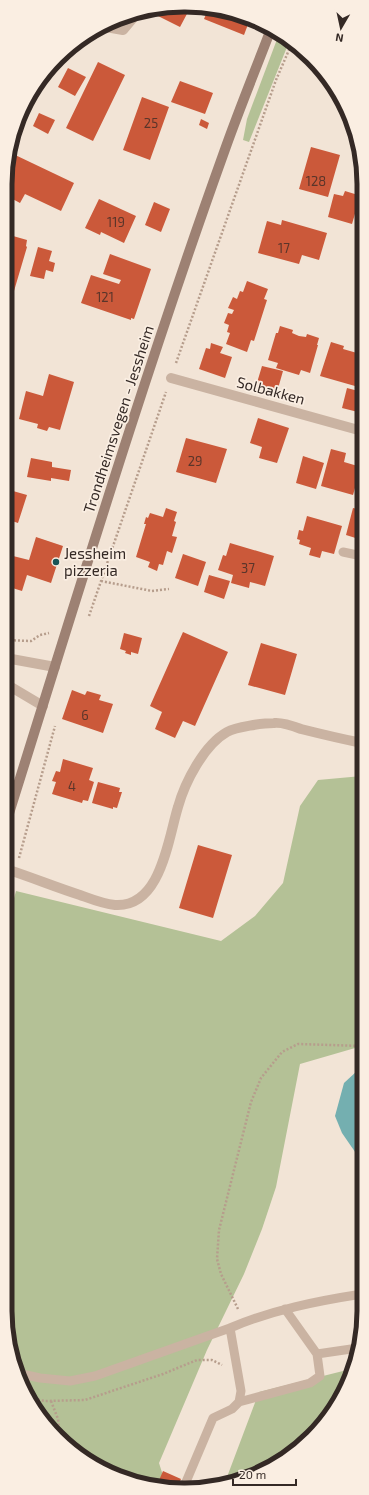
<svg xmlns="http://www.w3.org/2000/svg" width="369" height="1495" font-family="'Exo 2',sans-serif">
<rect width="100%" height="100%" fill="#f2e4d6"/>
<path fill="#b4c196" d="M279,34L289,42L249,142L243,140L247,119Z
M362,776V1046L300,1064L276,1187L262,1229L244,1274L207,1350L159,1463L167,1488L105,1471L50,1429L19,1379L5,1310L6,927L16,891L221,941L255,916L283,883L300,806L318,780Z
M351,1369L340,1400L294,1453L231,1484L224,1485L259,1392Z"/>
<path fill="#74afb0" d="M357,1071H362V1162L342,1133L335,1116L344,1083Z"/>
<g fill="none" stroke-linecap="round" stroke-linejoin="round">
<path stroke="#74afb0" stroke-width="6" d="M361,1277H362"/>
</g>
<path fill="#cb593a" d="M209,7L250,19L244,35L204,19Z
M181,8L188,12L180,27L154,14L156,10Z
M98,62L125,75L93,141L66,128Z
M68,68L86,77L75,96L58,87Z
M180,81L213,93L205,114L171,102Z
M142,97L169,107L150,160L123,150Z
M39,113L55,120L48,134L33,126Z
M201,119L209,123L207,129L199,125Z
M311,147L340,155L328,197L299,189Z
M11,153L74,183L61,211L25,194L20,203L7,196V162Z
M345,191L358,195L357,200H359L352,224L328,217L334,194L343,196Z
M99,199L136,216L124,243L101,232L100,235L85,228Z
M154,202L170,209L161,232L145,225Z
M282,220L327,233L319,260L302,255L299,264L258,253L267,221L281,225Z
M6,234L27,240L26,246L27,247L14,291L6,289Z
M38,247L52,251L49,261L55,263L53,272L46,270L44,279L30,276Z
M110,254L151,269L134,319L131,318V320L81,303L91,275L119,284L121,280L103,274Z
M247,281L268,289L264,299L267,300L254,341L251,340L247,352L226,344L230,333L227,332L229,325L224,323L228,313L232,314L234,310L228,308L233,297L237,299L240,291L243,292Z
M280,326L293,330L292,333L299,336L306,337L307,334L319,338L317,345H318L310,373L301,370L299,375L276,368L278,363L268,360L276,333H278Z
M331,342L344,346L343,349L357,353L358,350L362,351V388L320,376Z
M211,343L223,347L220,353L232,357L225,378L199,369L206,348L210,349Z
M262,366L283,371L277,392L256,386Z
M49,374L74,382L60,430L49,427L47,431L37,428L38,424L19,419L26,391L43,396Z
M347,388L362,392V413L342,408Z
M258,418L289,428L277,463L259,458L262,447L250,443Z
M186,438L227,449L216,483L176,472Z
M331,449L346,453L344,462L361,467L353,495L321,486Z
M303,456L324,463L316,489L296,483Z
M31,458L52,462V467L71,470L69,481L51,478V481L27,477Z
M6,489L27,495L18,523L6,519Z
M166,508L177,512L174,521L176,522L172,536L177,537L172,553L167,551L163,565L159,564L157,571L148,567L150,562L136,557L146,524H144L146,517L148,518L150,513L163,517Z
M353,508L362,510V540L346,535Z
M307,516L342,526L334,554L322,551L320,558L309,555L311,548L299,544L300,540L297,539L299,530L303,531Z
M36,537L63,546L51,583L27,575L22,591L6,586V551L14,553L13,556L29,560Z
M230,543L274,556L265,586L250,582L249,588L231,583L233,575L218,570L223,555L226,556Z
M183,554L206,562L198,586L175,578Z
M209,575L230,581L224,599L204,592Z
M183,632L228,652L195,726L183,721L175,738L155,729L162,712L150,706Z
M124,633L142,638L138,654L131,652V655L125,653L126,651L120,649Z
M261,643L297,654L285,695L248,685Z
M72,690L85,695L87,691L101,695L99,700L113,704L103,733L62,719Z
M63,759L93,768L89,780L94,782L88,801L83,800L82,803L52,794L56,782L52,781L56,771L60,772Z
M98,782L120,788L119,792H122L117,808L113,807V809L92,803Z
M198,845L232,855L213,918L179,908Z
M163,1471L181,1479L176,1489L173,1490L157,1485Z"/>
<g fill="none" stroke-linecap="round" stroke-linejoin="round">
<path stroke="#b69d8c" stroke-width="2.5" stroke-dasharray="2 2" stroke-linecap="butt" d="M176,363L276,80L292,43
M101,581L152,591L169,589
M89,616L166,392
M6,640L31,641L40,635L49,633
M19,858L55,726
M6,901L10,886
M238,1309L221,1274L217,1259L219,1230L251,1102L261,1078L282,1052L298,1044L362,1046
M30,1398L45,1401L85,1400L163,1374L197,1360H212L222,1365
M51,1401L58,1419L60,1437"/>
<path stroke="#cab3a2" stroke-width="9" d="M343,552L362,556
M285,1309L317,1354L358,1348
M230,1328C272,1310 317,1301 362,1294
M17,1373L40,1378L70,1381L95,1376L230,1328L241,1391L239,1402L232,1409L213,1418L183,1489
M239,1402L310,1383L320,1376L317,1354"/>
<path stroke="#cab3a2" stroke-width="10" d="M106,27L123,30L133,18L132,14
M171,378L362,431
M6,658L55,667
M6,684L43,706
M6,869C31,877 55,887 80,895C91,899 103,904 115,905C161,908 168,839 178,807C185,782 204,745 227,732C236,727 263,723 274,723C282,722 293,726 301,729C321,734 342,739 362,743"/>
<path stroke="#9d8173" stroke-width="10" d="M6,823C76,600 144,375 223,155C238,112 255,71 271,29"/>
</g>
<circle fill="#195457" stroke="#faeee2" stroke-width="1.5" cx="56" cy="562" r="4"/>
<g text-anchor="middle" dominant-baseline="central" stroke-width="3.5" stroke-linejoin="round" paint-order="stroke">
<g font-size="13" fill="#5a352a">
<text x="151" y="123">25</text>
<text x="316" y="181">128</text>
<text x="116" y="222">119</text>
<text x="284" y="248">17</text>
<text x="105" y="297">121</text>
<text x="195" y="461">29</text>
<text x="248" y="568">37</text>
<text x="85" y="715">6</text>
<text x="72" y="786">4</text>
</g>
<g font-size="15" fill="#342925" stroke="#faeee2">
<text transform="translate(271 390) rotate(15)">Solbakken</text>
<text transform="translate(118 419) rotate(-72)">Trondheimsvegen - Jessheim</text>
</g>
<g font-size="15" fill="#342925" stroke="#faeee2" text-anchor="start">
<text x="64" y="553">Jessheim<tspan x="64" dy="17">pizzeria</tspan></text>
</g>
</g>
<path d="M0 0H369V1495H0ZM184 12H185A172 172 0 0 1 357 184V1311A172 172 0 0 1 185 1483H184A172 172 0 0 1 12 1311V184A172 172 0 0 1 184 12Z" fill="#faeee2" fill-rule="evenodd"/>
<path fill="none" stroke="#342925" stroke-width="5" d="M184 12H185A172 172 0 0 1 357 184V1311A172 172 0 0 1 185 1483H184A172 172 0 0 1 12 1311V184A172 172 0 0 1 184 12Z"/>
<g transform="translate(341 28) rotate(189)" stroke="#faeee2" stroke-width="3" paint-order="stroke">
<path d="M0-3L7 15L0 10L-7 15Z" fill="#342925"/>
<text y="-6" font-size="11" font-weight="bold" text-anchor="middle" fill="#342925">N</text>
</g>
<path d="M233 1479v6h63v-6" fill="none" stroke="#342925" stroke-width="2"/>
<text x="239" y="1479" font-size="12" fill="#342925" stroke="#faeee2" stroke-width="3" paint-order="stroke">20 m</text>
</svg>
